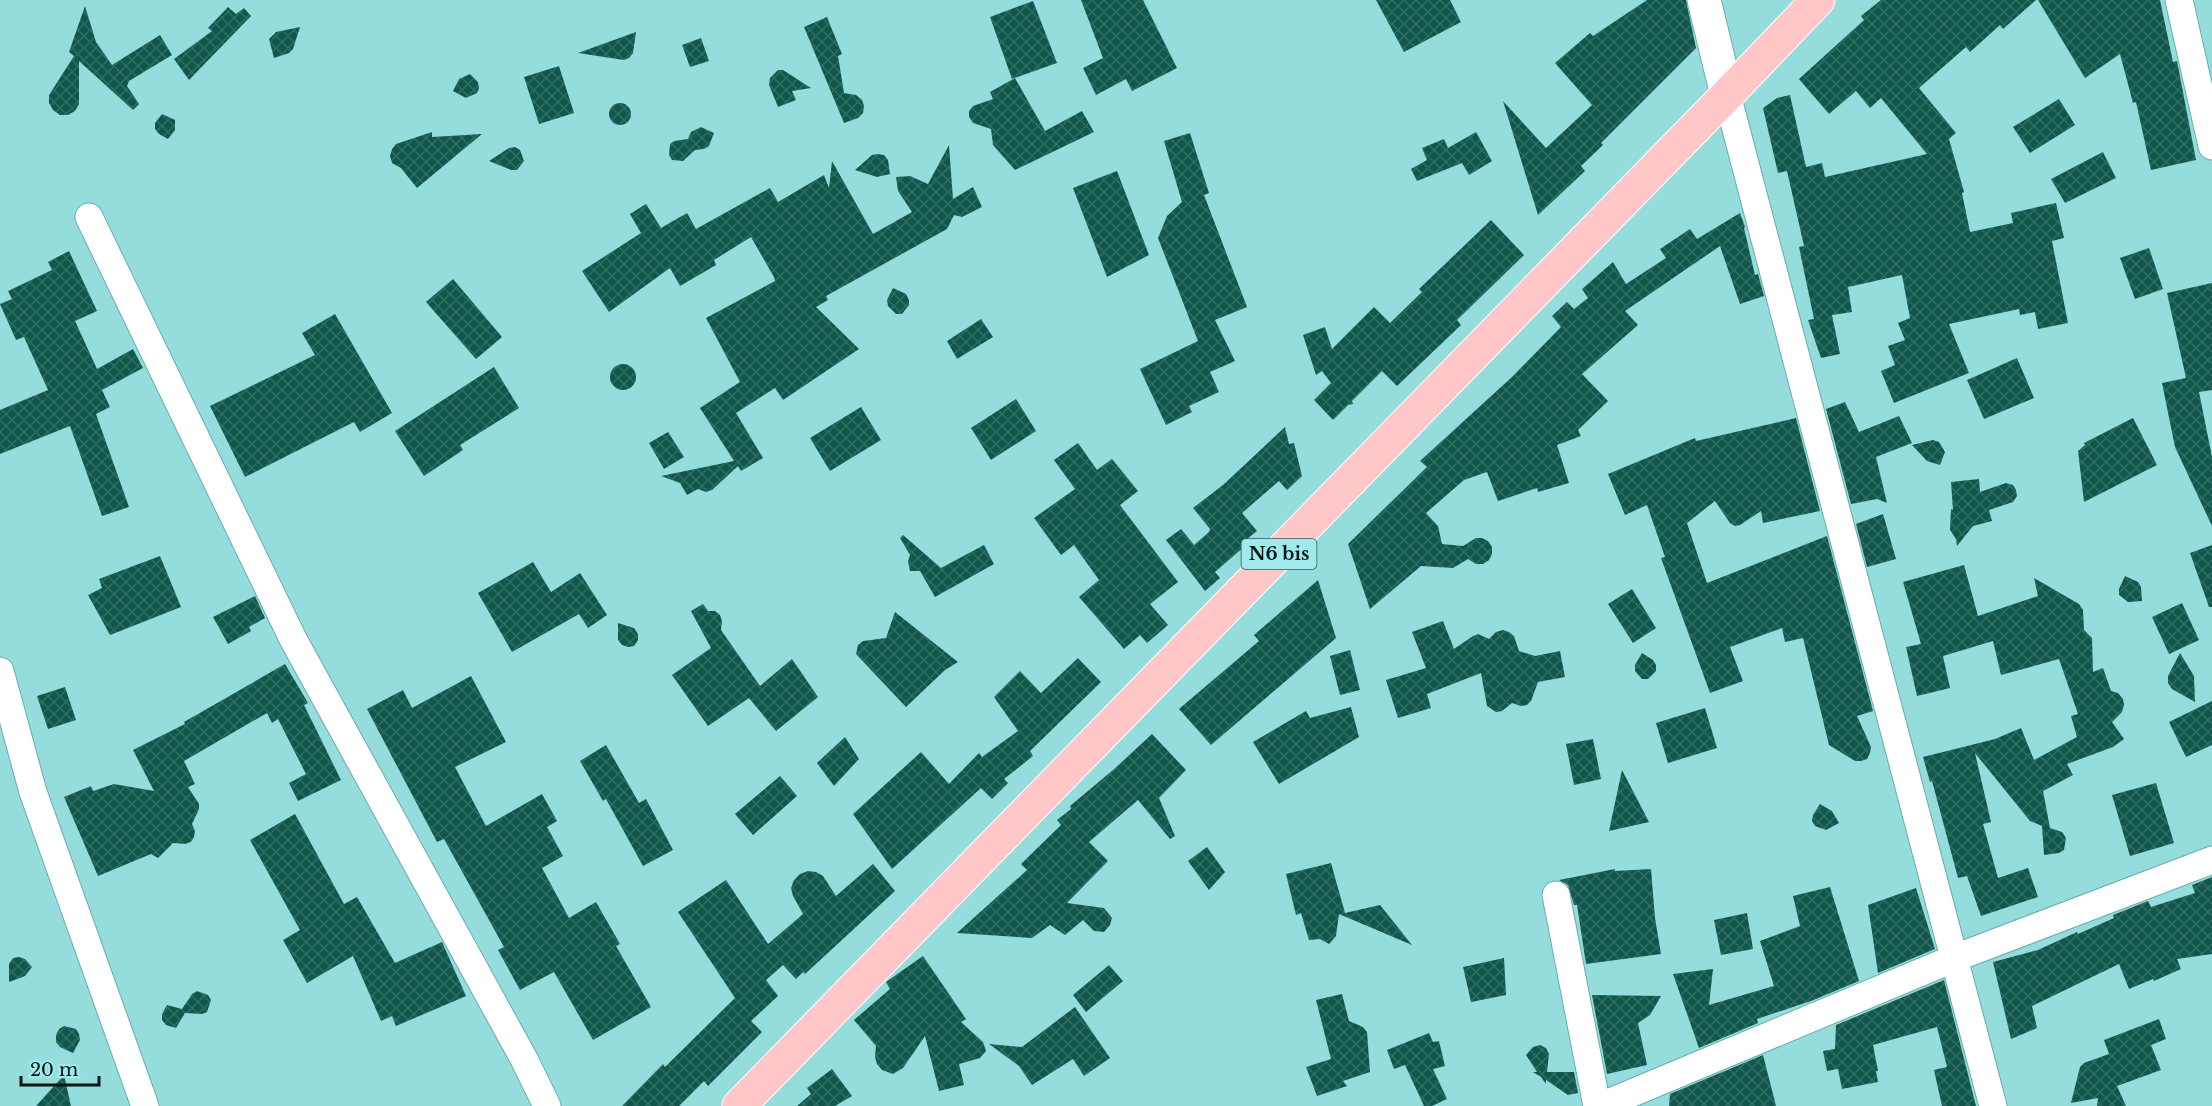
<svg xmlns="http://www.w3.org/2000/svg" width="2212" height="1106" font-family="'Libre Baskerville',serif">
<defs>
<pattern id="building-cross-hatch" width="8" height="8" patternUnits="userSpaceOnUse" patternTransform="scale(1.5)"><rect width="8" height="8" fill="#11584c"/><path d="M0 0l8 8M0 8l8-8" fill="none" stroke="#316b62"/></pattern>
</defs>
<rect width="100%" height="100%" fill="#95dcdd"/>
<path fill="url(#building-cross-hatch)" d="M1081,0H1143L1177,68L1132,91L1126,79L1096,95L1083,68L1103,58Z
M1376,0H1450L1461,22L1404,52Z
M1647,0H1686L1696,48L1601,143L1603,145L1581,166L1585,171L1538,215L1503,101L1546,148L1592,105L1555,63L1590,33L1593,36Z
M1881,0H2036L2003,29L2000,25L1970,52L1966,47L1919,88L1956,133L1949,139L1964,192L1962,193L1970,232L2013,223L2011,213L2056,203L2064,238L2052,241L2068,323L2038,329L2035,312L2020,315L2019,309L1949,324L1969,373L1894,403L1881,371L1895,365L1888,346L1905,340L1898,323L1910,318L1902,275L1848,287L1852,312L1832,315L1840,354L1821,358L1808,320L1829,316L1814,319L1799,247L1804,246L1787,171L1778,173L1763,108L1777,98L1790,95L1806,167L1822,163L1825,177L1927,154L1881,98L1870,108L1856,91L1829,114L1799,79L1864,20L1861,16Z
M2038,0H2160L2173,62L2177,61L2196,160L2151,170L2136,102L2133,103L2120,54L2085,78Z
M1033,1L1057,63L1012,79L990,17Z
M85,6L96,42L112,65L160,35L172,55L129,81L127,86L139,104L133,110L79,61V104L75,111L68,115H60L53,110L49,103V95L74,56L69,52Z
M228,7L236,14L244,8L251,16L189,80L174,59L212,31L208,28Z
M827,17L842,54L838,56L844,93L856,95L862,100L864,106L863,113L858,118L844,123L804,27Z
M300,27L293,49L289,53L274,58L269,39L276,32Z
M636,32L633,53L629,58L624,60L578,53Z
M701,38L709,61L690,67L682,45Z
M559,66L574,113L539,124L524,77Z
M778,70H783L811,88L792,91L796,100L778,107L769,85L770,78Z
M470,74L478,82L479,88L477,93L466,98L453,91L459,79Z
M1015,78L1045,131L1082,111L1094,132L1015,170L993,145L991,129L973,123L969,117V111L973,106L993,99L990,92Z
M2059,99L2075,125L2030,153L2013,127Z
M609 114a11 11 0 1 1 22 0a11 11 0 1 1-22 0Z
M162,114L175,120V130L168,139L159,134L155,129V123Z
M701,127L714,133L709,146L704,149L695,150L683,161L672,160L669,155L670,144L674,141L688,139L691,132Z
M432,132V137L482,134L417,188L401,168L392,163L390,156L392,149L396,144Z
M1476,132L1492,161L1469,175L1462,163L1417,181L1411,169L1427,160L1422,148L1444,139L1448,148Z
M1190,133L1209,193L1204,195L1247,307L1215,320L1235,361L1210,372L1219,392L1189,406L1192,412L1166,425L1140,369L1198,341L1158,238L1167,216L1182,202L1164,141Z
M949,145L953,199L973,187L982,207L962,217L954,215L947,229L826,296L828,300L816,307L859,349L783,400L775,388L736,413L763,458L741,471L738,466L712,490L706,492L698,489L687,495L680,483L661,476L734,461L700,408L740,382L706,318L775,281L774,277L751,237L714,260L716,265L680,286L670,268L609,312L582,271L641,233L630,214L646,204L661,228L687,213L696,229L770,188L778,202L824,175L829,188L832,161L873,234L912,212L898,191L896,177L910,176L928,184Z
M515,147L520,150L524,161L517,170H511L489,161L509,148Z
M2103,152L2116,178L2065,203L2051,179Z
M878,154L884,155L888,160L890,174L877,177L855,170L872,155Z
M1117,171L1149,255L1107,277L1073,188Z
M1740,213L1745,227L1744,228L1755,275L1758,274L1764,296L1740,304L1720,246L1625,311L1638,325L1582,374L1608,401L1578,430L1581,436L1557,445L1569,483L1538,492L1537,488L1498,501L1487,472L1464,480L1426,513L1438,526L1442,544L1463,546L1476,538H1482L1488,541L1492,547V554L1489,560L1483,564H1476L1468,559L1453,568L1421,566L1370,609L1348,544L1427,467L1420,461L1512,377L1561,327L1552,316L1567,302L1574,309L1588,298L1582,289L1613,262L1626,284L1666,258L1660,249L1690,229L1697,239Z
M1491,220L1524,255L1457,320L1461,325L1397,386L1382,371L1352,401L1353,404L1348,405L1333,420L1314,400L1331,383L1322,371L1316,375L1303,335L1325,327L1332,349L1374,307L1390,323L1422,292L1419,289Z
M2149,248L2163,289L2135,299L2120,258Z
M69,251L97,311L75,321L97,369L133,349L143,368L102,390L110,407L96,414L129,507L102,516L70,426L0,454V410L48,390L24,337L16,340L0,304L12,299L8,291L52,270L48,262Z
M453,279L502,337L476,359L426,302Z
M2212,283V390L2199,392L2212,457V526L2175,447L2162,383L2186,378L2167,293Z
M893,288L906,294L909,300V305L902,314H896L888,306L887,300Z
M335,314L392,413L360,432L354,422L245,477L210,406L315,355L302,333Z
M981,319L993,337L957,359L947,341Z
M2017,358L2034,398L1984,419L1967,380Z
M610 377a13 13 0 1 1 26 0a13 13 0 1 1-26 0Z
M494,367L519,408L460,445L463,450L424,476L395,431Z
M1016,399L1036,431L991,460L971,428Z
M1845,402L1859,432L1899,416L1912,443L1876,457L1887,503L1877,499L1851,504L1826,409Z
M861,407L881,440L830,471L810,438Z
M1796,418L1820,511L1763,523L1761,511L1740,525L1735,526L1730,523L1715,501L1687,523L1707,583L1827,536L1873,711L1857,716L1871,747L1870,753L1867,759L1861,761H1855L1829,745L1803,638L1785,642L1782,628L1730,647L1743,681L1710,693L1661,558L1665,557L1647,505L1625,515L1608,474L1695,438L1696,441Z
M2133,418L2157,465L2084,502L2078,451L2085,445L2084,443Z
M1285,427L1289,444L1294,443L1302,476L1287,490L1279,481L1242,513L1257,531L1242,543L1245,546L1215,572L1220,578L1205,591L1166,540L1181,529L1194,545L1209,532L1210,529L1193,508L1223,485Z
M668,432L684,457L664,469L649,443Z
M1933,440L1939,442L1945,452L1940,465L1927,461L1912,445Z
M1078,443L1097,470L1112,459L1138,491L1120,505L1178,582L1150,604L1168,625L1147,643L1140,635L1124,649L1079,597L1099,580L1074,545L1061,555L1034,518L1075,489L1054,460Z
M1979,479L1980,492L2006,483L2013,485L2016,490L2017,496L2013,502L1989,510L1992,521L1973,526L1957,546L1956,539L1950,530L1951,509L1953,510L1951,482Z
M1883,514L1896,559L1867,567L1856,524Z
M903,535L941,568L984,545L994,564L935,597L920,571H910L908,561L910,555L900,538Z
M2212,545V607H2209L2190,553Z
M160,556L181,607L110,635L88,595L102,588L99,579Z
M533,562L551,592L580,573L607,615L588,628L579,614L512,652L478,593Z
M1964,565L1978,616L2038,596L2034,578L2079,604L2083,610L2084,630L2092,638L2093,672L2103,668L2111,691L2118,693L2123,699L2124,705L2122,712L2112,722L2124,739L2113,747L2067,764L2073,775L2043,791L2050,828L2062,832L2066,838L2064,850L2059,853L2044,855L2042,826L2030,821L1975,753L1991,822L1983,824L1998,878L2028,868L2038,897L1981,916L1967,876L1958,878L1932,781L1930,782L1923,757L1995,739L2021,728L2034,760L2077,737L2071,716L2078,714L2059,659L2001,675L1993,641L1943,656L1950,688L1917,696L1906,647L1921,644L1903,582Z
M2125,576L2138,582L2141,587L2142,601L2128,602L2119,595V589Z
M1318,580L1336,638L1211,745L1179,709L1259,641L1254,635Z
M1632,589L1656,628L1633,643L1608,604Z
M255,596L265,618L249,627L251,631L228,644L213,617Z
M2182,603L2199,640L2169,654L2152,617Z
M703,604L708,611H715L720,615L722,621L721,630L760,686L792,659L818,697L776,731L749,698L708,726L672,675L711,648L691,611Z
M895,612L958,662L945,670L906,707L856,654L858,645L863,641L886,638Z
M1443,621L1454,649L1473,636L1478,634L1489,639L1496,632L1503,630L1509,632L1514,636L1519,651L1535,656L1560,651L1565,677L1538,682L1531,701L1527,705L1521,706L1512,703L1502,711L1496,712L1487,706L1481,673L1427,694L1431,708L1398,718L1386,680L1426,668L1412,632Z
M618,623L634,628L638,634V640L634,646L628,647L622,645L618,640Z
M1350,650L1360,690L1340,695L1330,656Z
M1642,653L1653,660L1656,665V671L1648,679H1642L1635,671V665Z
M2180,653L2194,676L2195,702L2172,689L2168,683V676Z
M1078,658L1101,682L1030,751L1033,756L1004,779L1008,783L992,799L981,788L892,869L853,814L921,752L949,784L979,753L982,757L1018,731L994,697L1020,671L1041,693Z
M285,664L308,703L304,705L341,780L298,801L289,783L306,774L278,719L272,723L267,713L184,761L195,784L188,787L199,804V809L192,824L195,831L194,837L191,842L185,844L173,843L158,858L151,854L98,876L64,797L91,786L93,791L114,784L154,791L133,750L185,724L184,722Z
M471,676L506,742L455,767L486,826L542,794L557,821L547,827L563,856L542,868L569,918L596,902L620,944L616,946L651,1007L593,1040L554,972L520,990L498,950L504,947L444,839L437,842L367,709L403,690L412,708Z
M65,687L76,720L48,729L37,696Z
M2212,701V745L2186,757L2169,722Z
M1351,707L1359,737L1279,784L1253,742L1306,711L1310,718Z
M1705,708L1717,748L1668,763L1656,723Z
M1152,734L1186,770L1159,798L1175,836L1170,839L1138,800L1089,842L1108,861L1067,903L1104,908L1112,918L1110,925L1104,932L1094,931L1083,920L1065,935L1050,925L1032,938L957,933L1027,870L1021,864L1061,825L1057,820L1071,809L1070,806L1113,770Z
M845,737L859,759L834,786L817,763Z
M1593,739L1601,779L1574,785L1566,744Z
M606,745L639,803L646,799L673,850L643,866L606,799L603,801L580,761Z
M1622,770L1649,822L1609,831Z
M780,776L797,796L753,835L735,814Z
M2156,783L2174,843L2130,856L2112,795Z
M1820,804L1832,811L1839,823L1826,830L1815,826L1812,821L1813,815Z
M295,814L344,904L357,897L395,963L442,942L466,996L396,1026L392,1016L381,1021L353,956L307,983L283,940L300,930L250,840Z
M1207,847L1225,872L1209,890L1188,861Z
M1331,863L1345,913L1380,905L1412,945L1339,914L1336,936L1329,944L1320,939L1309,940L1301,913L1296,915L1286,874Z
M873,864L895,891L805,974L803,972L796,979L783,965L766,980L778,996L751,1021L762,1032L708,1086L704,1081L679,1106H622L663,1064L665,1067L735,998L678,912L726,880L768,944L803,914L793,896L791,888L794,880L800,874L808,871L816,872L823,876L836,896Z
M1615,869V871L1651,869L1655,918L1661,954L1586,964L1577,905H1574L1568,885L1559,880Z
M2212,877V954L2177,959L2181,969L2154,981L2153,979L2129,989L2119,964L2032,1006L2037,1028L2011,1039L1993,962L2038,950L2077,932L2078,934L2114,918L2113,915L2148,901L2151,907L2195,893L2192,885Z
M1830,887L1859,981L1811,1001L1757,1019L1758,1023L1699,1048L1673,974L1713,969L1709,1005L1774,986L1760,941L1800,926L1793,896Z
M1916,888L1935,949L1878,973L1868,905Z
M1747,913L1753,949L1721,955L1714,920Z
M923,956L966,1019L961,1022L983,1042L986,1051L980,1058L959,1064L964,1085L939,1091L925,1036L903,1068L893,1074L882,1070L877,1064L875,1057L876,1046L854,1020L890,989L886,982Z
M19,957L25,959L32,967L25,976L9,982V964L13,958Z
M1504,958L1506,995L1471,1002L1463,967Z
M1109,965L1123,981L1086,1012L1073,995Z
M1944,980L1976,1106H1942L1934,1070L1947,1067L1937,1027L1873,1045L1878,1071H1876L1878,1082L1842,1089L1838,1069L1827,1071L1823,1051L1835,1049L1836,1025Z
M197,991L208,995L211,1000L207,1012L202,1014L185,1013L176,1028L166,1025L162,1020V1014L167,1005L182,1009L192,994Z
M1342,994L1349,1021L1363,1027L1367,1032L1370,1072L1343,1081L1347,1086L1317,1096L1306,1067L1331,1059L1316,1000Z
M1592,995L1661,996L1650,1015L1638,1023L1647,1065L1607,1074Z
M1075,1007L1110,1058L1084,1076L1073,1059L1032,1085L1019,1066L989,1044L1022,1047Z
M2159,1019L2166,1039L2151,1045L2161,1070L2117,1086L2126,1106H2097L2098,1098L2071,1103L2080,1067L2084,1063L2109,1054L2104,1040Z
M64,1026L76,1029L79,1034L80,1040L73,1053L60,1047L56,1042V1035L59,1029Z
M1429,1033L1433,1042L1439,1041L1445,1066L1433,1069L1447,1099L1432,1106H1424L1405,1065L1394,1069L1387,1050Z
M1540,1045L1546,1048L1549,1054L1547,1072H1574L1578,1093L1568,1095L1546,1080V1084L1541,1077L1533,1072H1537L1526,1055L1533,1047Z
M1763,1055L1776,1106H1669L1670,1094Z
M832,1069L852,1096L835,1106H797L811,1094L807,1088Z
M64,1075L71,1106H36Z"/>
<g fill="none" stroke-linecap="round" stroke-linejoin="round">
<defs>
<path id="minor" d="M2179,0L2212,146
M1727,95L1993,1106
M89,217L293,639L524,1059L547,1106
M0,671L33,792L145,1106
M1556,895L1597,1106
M1601,1106L1955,958L2212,860"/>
<path id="secondary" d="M1704,0L1727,95"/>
<path id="trunk" d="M739,1106L1727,95L1818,0"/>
</defs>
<use href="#minor" stroke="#67adaf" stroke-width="29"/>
<use href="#secondary" stroke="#67adaf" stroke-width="35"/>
<use href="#trunk" stroke="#fff" stroke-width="35"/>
<use href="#minor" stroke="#fff" stroke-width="27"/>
<use href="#secondary" stroke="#fff" stroke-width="33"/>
<use href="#trunk" stroke="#ffc7c8" stroke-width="33"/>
</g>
<g text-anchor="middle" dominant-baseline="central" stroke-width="6" stroke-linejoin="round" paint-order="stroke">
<rect fill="#a2e9eb" stroke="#315557" stroke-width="1.5" x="1241.5" y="539" width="75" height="30" rx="4.5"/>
<g font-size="18" font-weight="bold" fill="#001617">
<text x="1279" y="554">N6 bis</text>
</g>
</g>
<path d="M21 1076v9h78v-9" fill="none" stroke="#001617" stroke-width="3"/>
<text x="30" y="1076" font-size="18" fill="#001617" stroke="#a2e9eb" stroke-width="4.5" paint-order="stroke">20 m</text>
</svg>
